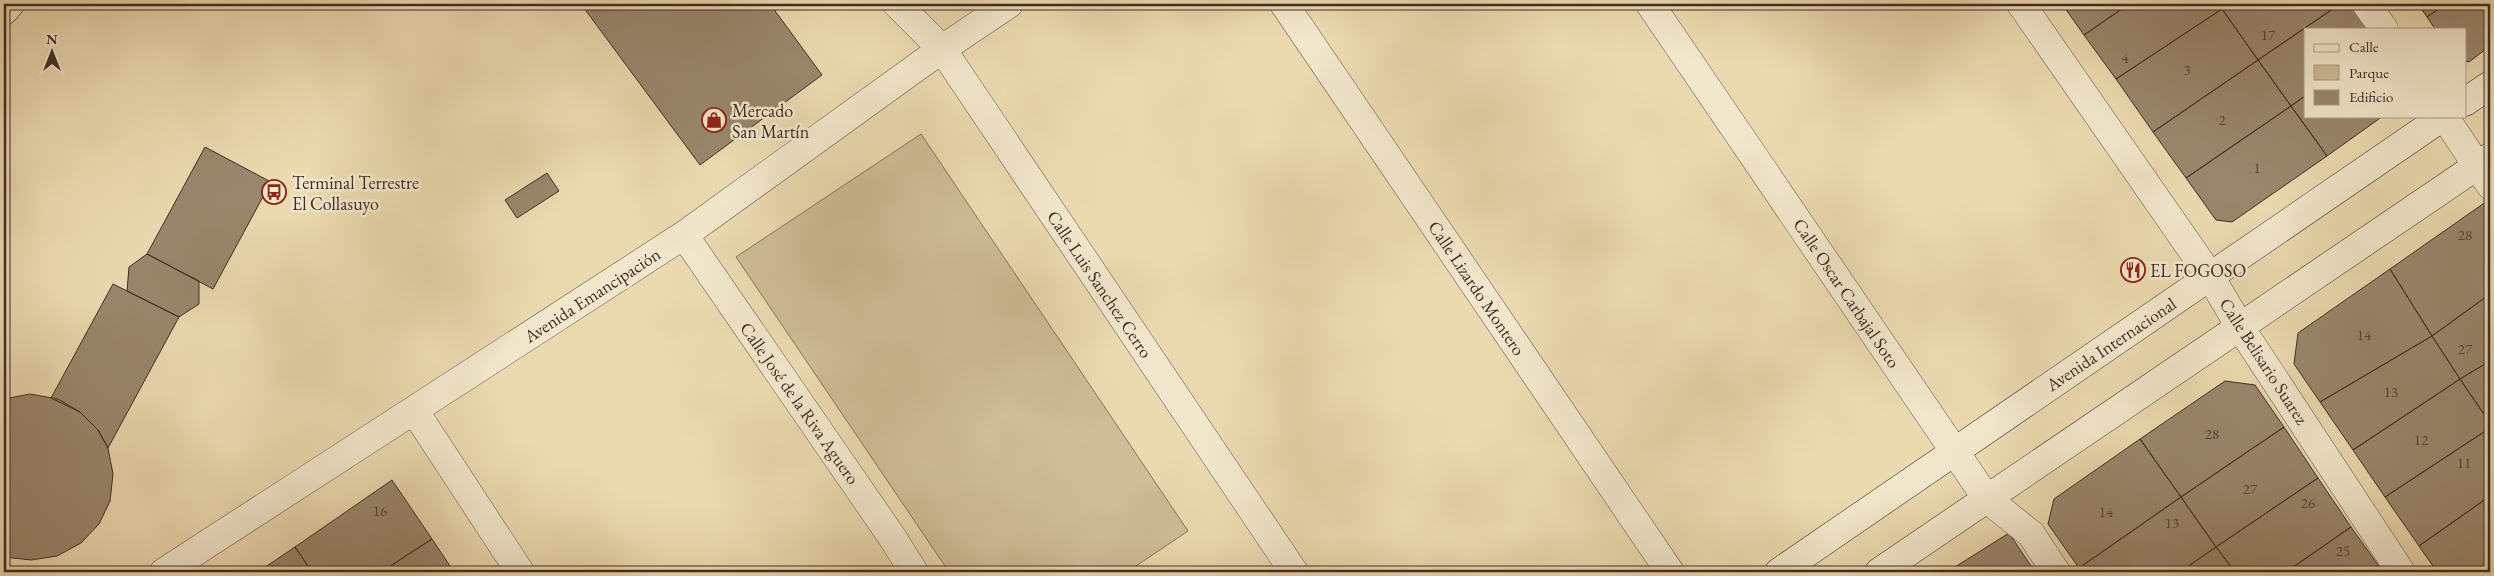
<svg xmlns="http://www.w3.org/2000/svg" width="2494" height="576" font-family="'EB Garamond',serif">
<rect width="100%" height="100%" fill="#ebdab0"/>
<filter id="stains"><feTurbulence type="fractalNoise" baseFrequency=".004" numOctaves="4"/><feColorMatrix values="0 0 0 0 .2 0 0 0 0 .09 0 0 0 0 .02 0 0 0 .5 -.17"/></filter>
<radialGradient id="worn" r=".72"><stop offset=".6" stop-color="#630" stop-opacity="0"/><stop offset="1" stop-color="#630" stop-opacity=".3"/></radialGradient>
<path fill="#cebd98" stroke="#87755e" d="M921,134L1188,531L1127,572H949L736,257Z"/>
<path fill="#99876d" stroke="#402d25" d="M581,4H770L822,75L700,165Z
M2062,4H2129L2084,35Z
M2129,4H2218L2222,9L2116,79L2084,35Z
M2218,4H2230L2222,9Z
M2230,4H2340L2258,60L2222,9Z
M2340,4H2353L2370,29H2305V96L2291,106L2258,60Z
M2418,4H2446L2427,17Z
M2446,4H2485L2490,13V46L2469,62L2465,61V29H2435L2427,17Z
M2485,4H2490V13Z
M2222,9L2258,60L2153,132L2116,79Z
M2258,60L2291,106L2186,178L2153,132Z
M2305,96V116H2383L2327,156L2291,106Z
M2291,106L2327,156L2232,222L2216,220L2186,178Z
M205,147L271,182L213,289L147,254Z
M547,173L559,191L517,218L505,200Z
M2490,199V294L2432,336L2390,269Z
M147,254L199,281V304L179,317L127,291L129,267Z
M2390,269L2432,336L2320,402L2294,364L2298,333Z
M113,284L179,317L108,448L98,430L80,412L51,398Z
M2490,294V361L2460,379L2432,336Z
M2432,336L2460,379L2353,450L2320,402Z
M2490,361V423L2460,379Z
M2460,379L2490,423V428L2385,497L2353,450Z
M2225,381L2255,385L2284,427L2181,497L2140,439Z
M30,394L58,399L80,412L98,430L108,448L113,474L110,501L99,524L81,543L57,556L31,560L4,557V399Z
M2284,427L2318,478L2216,547L2181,497Z
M2490,428V496L2419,546L2385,497Z
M2140,439L2181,497L2079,568L2048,524L2054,499Z
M2318,478L2351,527L2286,572H2235L2216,547Z
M392,480L432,539L381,572H312L295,547Z
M2490,496V569L2485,572H2437L2419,546Z
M2181,497L2216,547L2180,572H2082L2079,568Z
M2351,527L2383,572H2286Z
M2009,533L2035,572H1947Z
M432,539L454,572H381Z
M295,547L312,572H258Z
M2216,547L2235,572H2180Z"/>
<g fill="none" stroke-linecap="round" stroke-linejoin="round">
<defs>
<path id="street" d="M897,4L942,49L1294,572
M1284,4L1670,572
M1650,4L1987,499L2031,534L2056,572
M2021,4L2210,276L2240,327L2401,572
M2366,4L2384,29
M2444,116L2490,185
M684,235L892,537L914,572
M414,410L520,572
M164,572L684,235L942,49L1009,4"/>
<path id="secondary" d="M4,11L10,4
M2465,102L2490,85
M1779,572L2444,116
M1879,572L2490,157"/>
</defs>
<use href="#street" stroke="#6b5848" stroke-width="29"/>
<use href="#secondary" stroke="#402d25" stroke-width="29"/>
<use href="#street" stroke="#f2e7cc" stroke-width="28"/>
<use href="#secondary" stroke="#f2e7cc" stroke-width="28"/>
</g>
<defs>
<symbol id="shop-ring" viewBox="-11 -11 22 22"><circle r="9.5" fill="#f2e7cc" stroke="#8f2418" stroke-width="1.5"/><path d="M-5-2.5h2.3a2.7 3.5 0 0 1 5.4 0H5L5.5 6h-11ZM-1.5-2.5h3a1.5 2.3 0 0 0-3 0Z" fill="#8f2418"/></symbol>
<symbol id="bus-ring" viewBox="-11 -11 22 22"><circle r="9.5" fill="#f2e7cc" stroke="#8f2418" stroke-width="1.5"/><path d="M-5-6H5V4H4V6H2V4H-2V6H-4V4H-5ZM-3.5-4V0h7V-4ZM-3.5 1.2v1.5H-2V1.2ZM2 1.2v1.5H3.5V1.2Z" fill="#8f2418"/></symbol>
<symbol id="restaurant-ring" viewBox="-11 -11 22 22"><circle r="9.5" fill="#f2e7cc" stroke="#8f2418" stroke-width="1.5"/><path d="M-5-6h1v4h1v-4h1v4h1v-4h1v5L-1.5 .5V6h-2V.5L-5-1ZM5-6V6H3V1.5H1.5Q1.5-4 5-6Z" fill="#8f2418"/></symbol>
</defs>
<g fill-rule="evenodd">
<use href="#shop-ring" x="700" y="106" width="28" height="28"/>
<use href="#bus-ring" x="260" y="178" width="28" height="28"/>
<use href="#restaurant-ring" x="2119" y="256" width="28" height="28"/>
</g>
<g text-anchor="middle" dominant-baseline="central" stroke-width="5" stroke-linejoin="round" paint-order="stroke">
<g font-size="15" fill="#564437">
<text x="2268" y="34">17</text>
<text x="2125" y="57">4</text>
<text x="2187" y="69">3</text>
<text x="2222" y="119">2</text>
<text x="2257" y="167">1</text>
<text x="2465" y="234">28</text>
<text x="2364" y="334">14</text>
<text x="2465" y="348">27</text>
<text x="2391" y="391">13</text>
<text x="2212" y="433">28</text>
<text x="2421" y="439">12</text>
<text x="2464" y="462">11</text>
<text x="2250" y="488">27</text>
<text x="2308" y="502">26</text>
<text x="380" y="510">16</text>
<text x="2106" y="511">14</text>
<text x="2172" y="522">13</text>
<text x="2343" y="550">25</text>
</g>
<g font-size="18" fill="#402d25" stroke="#f2e7cc" text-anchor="start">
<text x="732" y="110">Mercado<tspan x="732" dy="21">San Martín</tspan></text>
<text x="292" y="182">Terminal Terrestre<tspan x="292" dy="21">El Collasuyo</tspan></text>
<text x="2150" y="270">EL FOGOSO</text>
</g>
<g font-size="18" fill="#402d25" stroke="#f2e7cc">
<text transform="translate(1100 284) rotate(56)">Calle Luis Sanchez Cerro</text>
<text transform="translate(1477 288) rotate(56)">Calle Lizardo Montero</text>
<text transform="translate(1847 293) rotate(56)">Calle Oscar Carbajal Soto</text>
<text transform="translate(592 295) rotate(-33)">Avenida Emancipación</text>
<text transform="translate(2111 344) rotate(-34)">Avenida Internacional</text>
<text transform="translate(2264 361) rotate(57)">Calle Belisario Suarez</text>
<text transform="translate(800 403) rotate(55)">Calle José de la Riva Aguero</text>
</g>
</g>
<rect width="2494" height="576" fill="none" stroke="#ebdab0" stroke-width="20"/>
<rect x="5" y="5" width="2484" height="566" fill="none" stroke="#402d25" stroke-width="2.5"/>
<rect x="10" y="10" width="2474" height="556" fill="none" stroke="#402d25"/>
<rect x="2304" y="28" width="162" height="90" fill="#f2e7cc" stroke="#ab9d89"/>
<rect x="2314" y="44" width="25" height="8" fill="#f2e7cc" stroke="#ab9d89"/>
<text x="2349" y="52" font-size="15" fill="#402d25">Calle</text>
<rect x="2314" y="65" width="25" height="15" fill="#cebd98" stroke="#ab9d89"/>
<text x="2349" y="78" font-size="15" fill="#402d25">Parque</text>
<rect x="2314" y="90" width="25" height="15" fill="#99876d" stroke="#ab9d89"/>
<text x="2349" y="102" font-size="15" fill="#402d25">Edificio</text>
<g transform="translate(52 52)" stroke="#f2e7cc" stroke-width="4" paint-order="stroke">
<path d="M0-4L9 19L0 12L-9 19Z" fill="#402d25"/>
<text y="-8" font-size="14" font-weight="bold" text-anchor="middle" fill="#402d25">N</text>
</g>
<rect width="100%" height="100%" filter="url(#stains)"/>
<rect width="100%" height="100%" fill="url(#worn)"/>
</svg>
